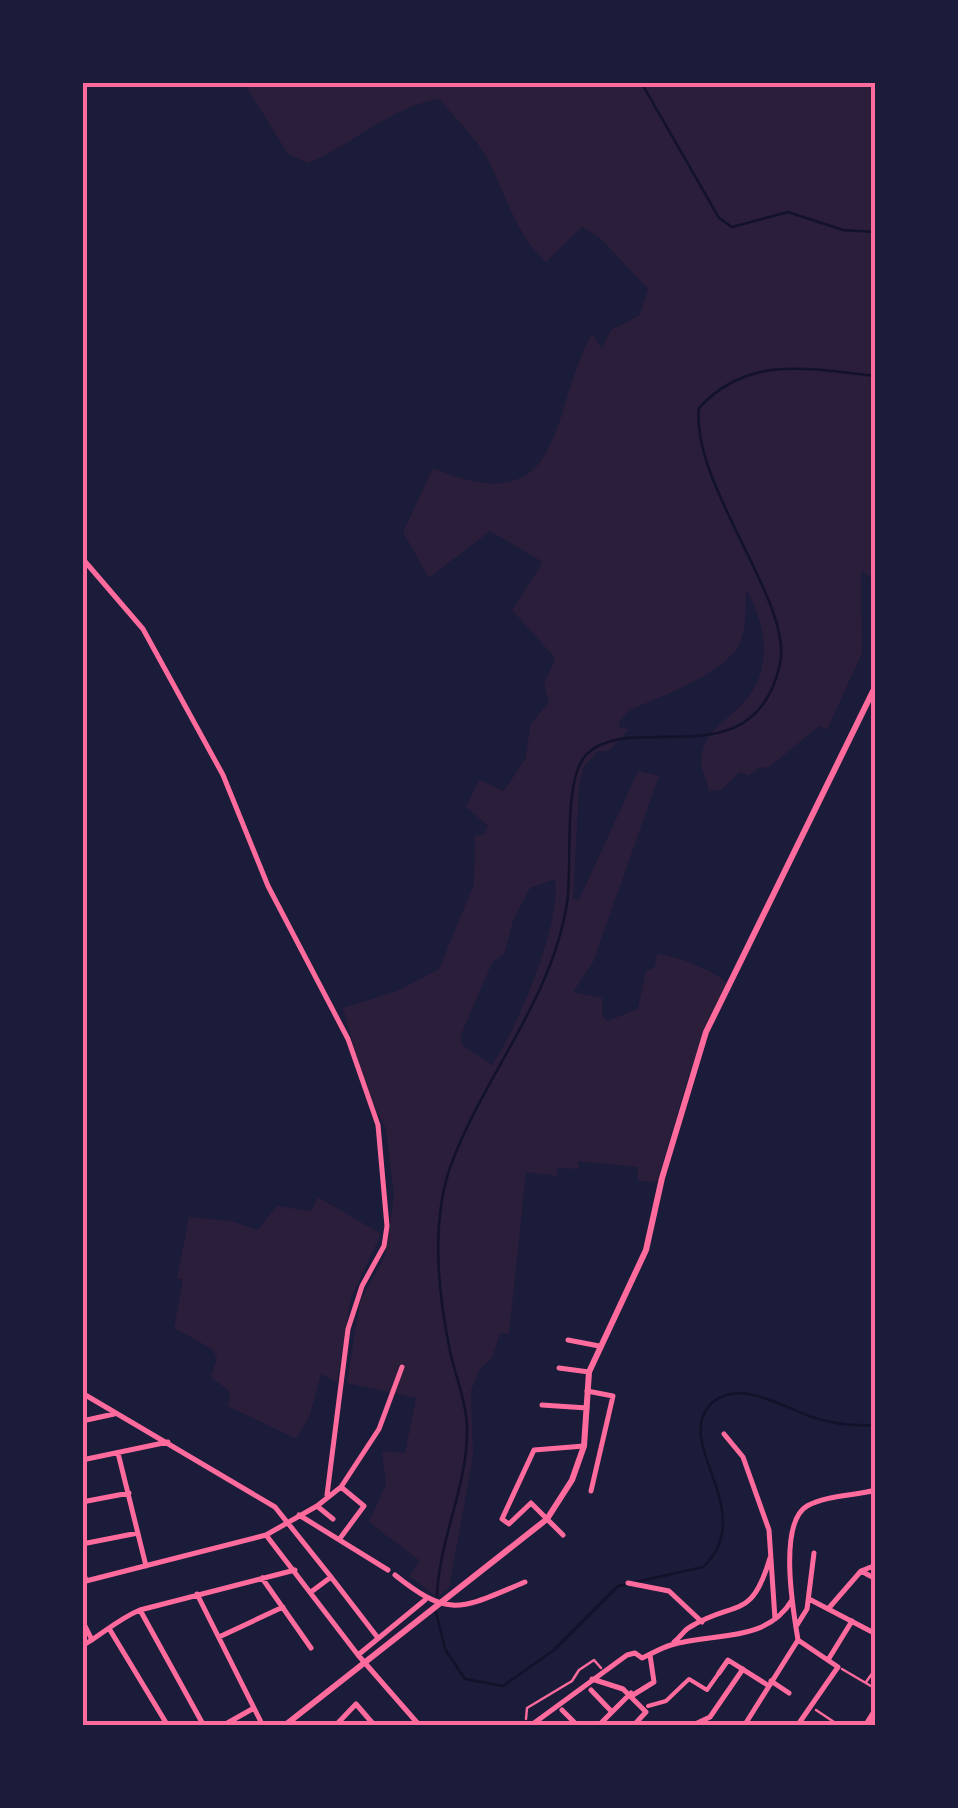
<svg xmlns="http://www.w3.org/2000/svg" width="958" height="1808" font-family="'Alegreya Sans',sans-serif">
<rect width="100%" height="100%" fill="#1b1b3a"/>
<path fill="#2a1e3b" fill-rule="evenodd" d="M244,83H875L876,582L861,570L862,653L827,730L819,726L768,768L759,767L749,776L740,772L721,790L709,791C707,777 698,768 702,753C708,731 720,725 735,711C774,677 769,631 746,589C745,608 747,628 739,645C725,673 658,698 630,710L619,722L620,728L629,729L609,751H598L583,768L579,787L573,898L579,900L638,771L659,776L593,962L573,992L602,998V1016L607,1021L638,1009L646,971L655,967L657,954C674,955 718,971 728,985L691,1068L657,1182L638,1181V1167L578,1161L579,1169L557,1168V1176L526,1172L509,1334L500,1333L492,1358L479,1370L471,1391L473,1456L449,1588L437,1597L409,1576L420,1561L369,1522L386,1484L382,1451L405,1453L416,1398L347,1383L360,1301L385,1256L394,1196L386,1129L365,1087L343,1008L397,991L439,969L474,884L475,836L484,834L488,826L466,807L479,780L504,791L526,758L530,725L549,702L544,685L555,658L512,610L543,562L490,531L429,578L403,532L433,468C569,525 548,411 592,334L602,348L611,330L640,315L648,289L599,237L582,227L546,262C520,238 509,206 495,174C483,145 459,122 439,99C387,108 355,144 308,163L288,154ZM555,879C562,924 517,1028 492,1065L462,1045L461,1035L492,963L504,954L514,918L530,888Z
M318,1197L381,1234L351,1298L337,1382L321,1374L310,1415L296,1439L228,1406L230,1392L211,1377L217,1358L212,1349L174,1328L183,1280L177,1278L189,1217L231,1221L258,1230L277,1206L311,1211Z"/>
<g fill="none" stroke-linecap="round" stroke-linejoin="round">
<path stroke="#12122b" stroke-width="2.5" d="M641,82L719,218L732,227L788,212L843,230L876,232
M437,1596C439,1538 469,1484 467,1425C466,1401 455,1375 450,1351C438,1293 430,1223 451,1165C484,1075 552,1000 567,903C573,867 562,781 586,755C630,708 754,783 780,664C794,603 691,486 699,408C748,354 811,369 876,376
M436,1612L445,1649L465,1679L503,1686L554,1650L618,1586L703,1567C761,1513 670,1441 712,1403C742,1376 791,1413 822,1420C838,1424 859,1426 876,1425"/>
<path stroke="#ff6b9d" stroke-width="2.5" d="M842,1669L876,1689
M866,1682L876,1668
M816,1710L840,1726
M526,1719L527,1708L572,1681L579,1670L594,1660L601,1668"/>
<path stroke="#ff6b9d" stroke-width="4" d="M648,1706L666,1701L689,1679L707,1690L719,1673"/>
<path stroke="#ff6b9d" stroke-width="5" d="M82,558L143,629L223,775L268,886L348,1039L378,1125L387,1226L384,1246L362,1286L348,1329L327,1495
M568,1340L599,1346
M559,1368L589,1372
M587,1391L613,1396L591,1491
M82,1393L275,1507L331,1577L311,1592
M542,1405L587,1408
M82,1421L114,1414
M724,1434L743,1457L769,1530L775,1619
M118,1453L146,1566
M82,1460L168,1442
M341,1487L364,1506L341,1537
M82,1502L129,1493
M317,1506L333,1519
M299,1515L388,1570
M266,1535L358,1655L420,1726
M563,1535L531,1503L509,1524L502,1519L534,1450L584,1446
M82,1544L138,1533
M82,1567L86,1581
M861,1571L876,1579
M395,1575C451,1620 462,1608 525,1582
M331,1577L378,1638
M262,1578L311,1648
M82,1582L266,1535L317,1506L341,1487L379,1429L402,1367
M628,1583L669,1591L702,1622
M197,1594L263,1726
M809,1599L876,1634
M828,1609L861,1571L876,1565
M140,1610L204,1726
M82,1620L92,1640
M797,1625L807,1609L814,1553
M110,1630L168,1726
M219,1637L283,1607
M798,1640C793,1610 778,1523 807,1506C827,1495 854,1496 876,1490
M674,1642C681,1637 684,1630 690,1627C736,1599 751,1622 770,1558
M82,1646C103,1634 118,1619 140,1610L295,1570
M358,1655L425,1600
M828,1660L852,1621
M719,1673L728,1660L769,1686
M592,1679L623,1689L646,1712L633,1726
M771,1681L789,1693
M591,1690L612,1712
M633,1695L654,1682L650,1655
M562,1710L578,1726
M222,1726L254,1708
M335,1726L356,1704L375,1726
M530,1726L627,1655L635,1653L642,1658C651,1654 661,1648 671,1645C712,1632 766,1644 792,1600
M598,1726L631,1693
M691,1726L710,1717L743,1669
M744,1726L798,1640
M797,1726L838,1667L798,1640
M865,1726L876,1708"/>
<path stroke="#ff6b9d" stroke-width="6" d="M284,1726L547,1519L572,1480L584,1446L589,1372L646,1250L662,1178L706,1032L876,685"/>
</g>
<rect width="958" height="1808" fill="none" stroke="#1b1b3a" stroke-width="170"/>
<rect x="85" y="85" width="788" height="1638" fill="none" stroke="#ff6b9d" stroke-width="4"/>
</svg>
